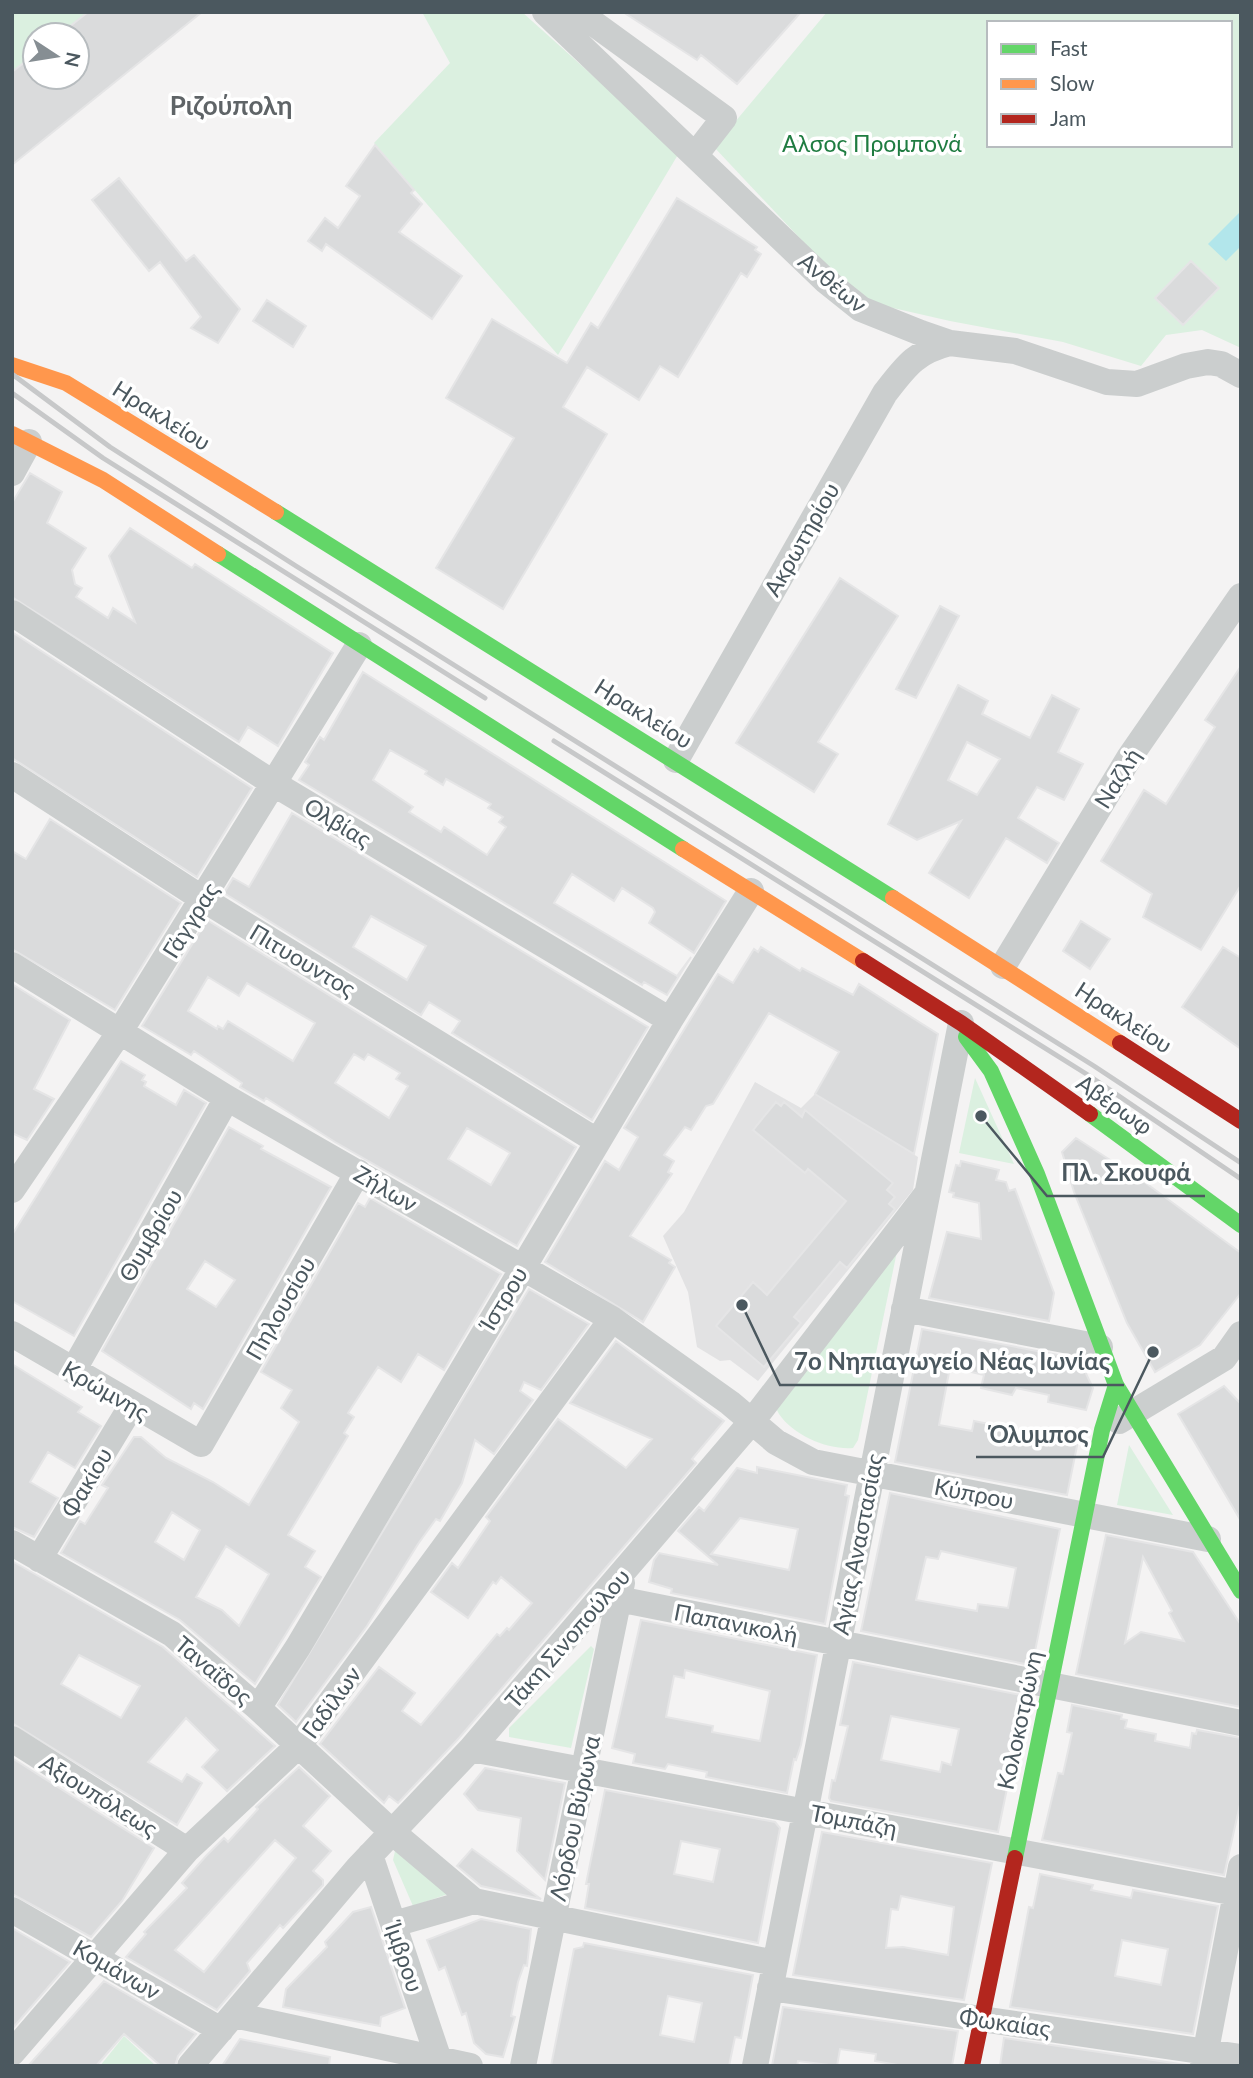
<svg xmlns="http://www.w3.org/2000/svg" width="1253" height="2078" font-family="Lato,sans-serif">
<rect width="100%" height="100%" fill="#f4f3f3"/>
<path fill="#e2e2e3" d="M755,1082L801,1108L815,1094L918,1157L913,1190L758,1381L730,1360L720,1361L697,1347L688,1292L663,1236L684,1212Z"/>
<path fill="#dbf0e0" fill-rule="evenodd" d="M12,12H202L12,165ZM35,35H77V77H35Z
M422,12H522L679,153L558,355L374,143L450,63Z
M827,12H1241V348L1202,330L1166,335L1141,366L1063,342L950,321L858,300L714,147ZM989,23H1230V145H989Z
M975,1078L1014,1164L959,1153Z
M900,1237L858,1440L853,1448C828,1450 794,1436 779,1414C774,1405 771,1392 767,1382Z
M1129,1445L1173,1515L1117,1505Z
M591,1646L594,1649L571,1748L509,1737V1728Z
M395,1851L448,1894L413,1906L393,1860Z
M124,2036L156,2066H100Z"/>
<path fill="#b2e6eb" d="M1241,211V246L1226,261L1208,244Z"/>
<path fill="#dadbdc" stroke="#e5e5e6" stroke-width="2" fill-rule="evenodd" d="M88,12H202L12,165V72L35,54V77H77V35H59Z
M623,12H801L737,84L701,55L697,60Z
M375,145L414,190L411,193L422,204L399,232L462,276L432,319L326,244L322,251L308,241L325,218L338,228L360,196L346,186Z
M119,178L186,261L194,255L240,309L218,343L191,328L201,317L160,262L149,271L92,200Z
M677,198L757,247L755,250L761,254L747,277L741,273L678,377L660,366L639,400L587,367L563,407L607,434L503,609L436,568L514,438L446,398L492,319L567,363L591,323L598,328Z
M1191,261L1219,288L1183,325L1155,298Z
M267,300L306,326L293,347L253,321Z
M30,473L62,492L47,523L86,548L72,570L75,584L82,588L76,597L108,618L113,608L135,622L109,556L130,528L192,568L195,564L333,653L278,746L248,727L239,742L12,597V503Z
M840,578L898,616L818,742L838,754L814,792L736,743Z
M940,606L959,616L916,698L896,689Z
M12,632L252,788L197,877L12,758Z
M1241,666V885L1201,950L1143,917L1152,894L1101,861L1144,790L1166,804L1215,727L1205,720Z
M363,672L726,901L694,953L649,923L655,912L653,908L622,888L614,901L572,874L554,903L677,976L691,957L667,995L644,982L642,985L299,780L309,765L305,762L320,737L324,740ZM390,750L427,771L425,774L443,785L446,779L491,804L488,808L503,817L499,822L506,827L487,855L444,827L441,832L409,812L413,807L373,780Z
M958,685L988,701L982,714L1030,738L1052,695L1079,709L1058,752L1083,764L1064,800L1037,787L1018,818L1059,843L1047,863L1006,838L969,898L929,873L961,821L917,840L888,824ZM967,742L1000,759L977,795L948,780Z
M292,813L648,1027L592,1120L452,1033L460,1021L429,1002L421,1015L224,893L233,878L249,887ZM371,916L426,946L407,980L353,947Z
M50,819L181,903L115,1010L12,949V851L26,859Z
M207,920L576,1147L517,1246L335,1142L266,1098L264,1101L240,1087L242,1083L194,1051L191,1055L142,1026ZM208,977L239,996L247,983L315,1023L293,1061L228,1021L223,1029L218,1026L217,1029L188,1011ZM354,1054L364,1060L368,1054L400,1073L396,1079L408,1086L389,1118L335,1083ZM467,1128L510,1153L491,1185L448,1159Z
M1081,921L1110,939L1090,969L1063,951Z
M761,947L800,971L802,968L853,995L859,984L938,1034L914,1154L815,1094L839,1052L769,1013L713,1104L706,1106L691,1130L685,1127L664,1155L674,1161L668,1172L672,1174L630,1236L671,1260L669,1263L675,1267L643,1322L545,1262L605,1161L619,1170L638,1137L624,1128L718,974L733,983L754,949L758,952Z
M1223,947L1241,958V1049L1182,1007Z
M12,984L70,1020L34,1089L54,1099L27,1140L12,1133Z
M121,1061L145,1075L142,1080L146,1082L144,1086L176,1105L184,1090L206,1103L74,1336L12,1301V1235Z
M776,1102L781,1106L784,1102L802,1117L805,1110L893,1183L887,1190L895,1197L889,1204L895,1209L847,1268L840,1262L794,1317L801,1323L764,1367L716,1326L753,1282L767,1295L846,1201L808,1169L805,1173L753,1130Z
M229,1127L263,1146L261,1149L331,1187L203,1409L194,1403L191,1409L102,1351ZM205,1261L235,1280L216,1307L187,1289Z
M1076,1138L1143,1181L1241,1253V1293L1200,1345L1155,1372L1127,1323L1074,1192L1062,1152Z
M961,1161L999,1170L996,1180L1006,1182L1009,1191L1015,1189L1054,1293L1049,1321L929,1298L947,1232L981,1239L979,1203L953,1197L954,1193L949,1192L956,1165L960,1166Z
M370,1198L501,1274L444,1370L418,1354L401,1382L378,1367L348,1413L354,1417L344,1433L348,1436L288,1535L315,1551L305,1567L321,1577L255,1684L180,1620L61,1553L80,1521L85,1524L108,1488L102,1485L134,1437H141L166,1458L213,1482L249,1505L299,1422L281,1408L292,1390L261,1372L358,1203L365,1207ZM172,1512L200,1530L184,1560L155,1542ZM226,1546L269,1574L239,1626L222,1610L196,1597Z
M529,1289L589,1324L541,1390L524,1382L520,1391L533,1400L494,1454L475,1440L462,1483L440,1521L436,1519L418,1544L367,1626L296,1722L278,1705Z
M922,1329L1079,1359L1093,1388L1086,1410L1048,1402L1049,1395L1016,1388L1012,1395L981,1388L984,1375L950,1367L939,1425L972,1431L974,1421L1003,1427L1001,1437L1039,1444L1041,1434L1078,1441L1067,1495L895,1462Z
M616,1341L724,1421L692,1459L696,1463L459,1738L398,1803L389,1796L384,1803L320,1744L379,1667L415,1693L402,1711L421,1725L497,1634L500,1636L507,1628L509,1630L532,1603L501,1577L496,1584L493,1582L468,1618L431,1592L452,1563L458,1568L490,1521L486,1517L558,1419L626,1468L652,1439L570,1403Z
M12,1364L82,1407L78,1412L101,1426L75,1468L48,1452L30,1482L58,1498L34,1537L12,1527Z
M1224,1386L1241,1404V1521L1178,1414Z
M757,1467L847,1485L845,1495L849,1496L825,1624L671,1593L672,1589L649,1582L654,1560L659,1553L718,1565L678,1531L699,1507L704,1511L737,1468L757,1473ZM740,1518L798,1529L789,1570L711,1554Z
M890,1493L1060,1529L1033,1661L1026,1660L1025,1664L861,1631ZM941,1551L1016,1568L1008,1608L978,1604L977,1611L916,1600L926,1557L938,1559Z
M1106,1535L1193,1552L1241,1625V1707L1076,1674ZM1143,1557L1172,1611L1169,1613L1184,1641L1141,1632L1125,1643Z
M12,1561L163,1647L275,1746L227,1791L202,1767L218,1750L186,1718L148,1762L182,1782L187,1774L202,1783L177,1825L12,1723ZM79,1655L140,1686L121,1718L61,1684Z
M641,1620L817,1655L801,1745L796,1760L794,1759L787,1793L706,1777L707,1772L668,1764L665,1769L633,1763L635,1754L612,1748ZM685,1670L770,1691L760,1741L712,1732L713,1726L666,1717L674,1676L684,1678Z
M853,1662L1026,1696L998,1832L831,1801L829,1798L832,1780L835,1781L848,1726L840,1725ZM891,1716L959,1729L951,1765L942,1762L940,1772L881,1760Z
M1072,1705L1122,1715L1121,1719L1127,1720L1125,1728L1156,1734L1155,1741L1190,1748L1192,1733L1196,1734L1197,1730L1241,1738V1800L1224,1875L1042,1840L1058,1773L1063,1774L1072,1733L1067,1732Z
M12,1758L154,1848L122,1901L91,1937L12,1894Z
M299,1767L330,1796L303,1826L331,1851L313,1871L323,1880V1885L283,1928L280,1925L247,1963L250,1971L217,2010L126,1957L146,1934L144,1932L187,1888L182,1883L206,1856L224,1838L228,1842L258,1809L256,1807ZM275,1840L296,1858L204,1972L175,1950Z
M485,1768L565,1783L545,1880L517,1851L521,1818L478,1810L464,1794Z
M605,1790L775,1822L780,1828L758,1943L585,1908L589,1884H586ZM681,1841L720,1849L713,1882L674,1874Z
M822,1832L992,1863L964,2000L793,1975ZM901,1896L954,1907L948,1955L903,1947L886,1948L891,1909L898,1910Z
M472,1849L479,1854L541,1899L481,1886L457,1866Z
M1040,1874L1093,1885L1091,1890L1131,1898L1133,1890L1218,1906L1193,2034L1010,2007L1029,1907L1033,1908ZM1122,1940L1168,1949L1161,1985L1115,1976Z
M371,1907L405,2008L381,2017L380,2026L283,2007L286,1989L327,1947L325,1942L353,1912Z
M481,1919L531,1929L527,1966L524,1965L518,1982L511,2016L515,2017L503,2057L486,2054L474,2043L466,2013L462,2015L445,1967L439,1970L427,1940Z
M12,1928L70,1962L12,2029Z
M584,1943L753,1975L741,2038L735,2037L729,2066H551L574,1949L583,1947ZM668,1996L702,2003L694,2042L660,2035Z
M104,1981L196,2034L178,2056L175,2066H161L124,2034L96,2066H28Z
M783,2007L958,2031L952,2066H903L875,2061L876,2054L840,2049L837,2066L798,2061L797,2066H772Z
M1004,2038L1187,2065L1000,2066Z
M240,2039L330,2057L329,2066H222Z"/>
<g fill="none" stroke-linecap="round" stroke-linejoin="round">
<path stroke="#cbcece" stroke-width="26" d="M545,12L826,281L861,309L921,333L950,343L1015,351L1107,382L1137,384L1186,366L1208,362L1221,364L1241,375
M578,12L724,118L696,154
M12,473L29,442
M12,613L276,785L670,1020
M676,760L885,393C906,366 915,352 950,343
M12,775L203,899L597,1141
M12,965L227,1098L612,1319L730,1403L776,1442L813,1462L1208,1539
M1003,966L1129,758L1241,596
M12,1190L119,1033L359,645
M904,1309L1100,1347
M12,1334L201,1444L358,1172
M73,1371L227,1098
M1119,1421L1224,1358L1241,1334
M12,1543L172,1634L258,1708L391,1831L474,1901
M39,1559L132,1405
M603,1596L1241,1723
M258,1708L298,1647L670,1020L751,891
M12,1739L187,1850
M471,1749L1236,1893L1241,1890
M370,1855L439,2060
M12,1910L221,2030
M394,1924L474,1901L775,1963
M770,1988L1241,2057
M234,2015L470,2066
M12,2053L187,1850L299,1745L612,1319
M190,2066L358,1868L471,1749L753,1420L926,1195
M523,2066L622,1583
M755,2066L961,1023
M1203,2066L1241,1867"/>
<path stroke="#63d668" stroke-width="16" d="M276,512L893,898
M218,554L683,849
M966,1037L991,1071L1037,1174L1116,1385L1241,1591
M1090,1114L1241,1225
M1015,1858L1102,1430L1116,1385"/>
<path stroke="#ff974d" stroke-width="16" d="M12,365L66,383L276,512
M12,434L103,480L218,554
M683,849L863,961
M893,898L1120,1043"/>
<path stroke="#b3261e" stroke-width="16" d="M863,961L961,1023L1090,1114
M1120,1043L1241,1121
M972,2066L1015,1858"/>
<path stroke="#c7c8c9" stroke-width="5" d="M12,374L110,447L296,566L1094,1066L1241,1163
M12,393L103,458L485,698
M554,741L1088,1075L1241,1179"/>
</g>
<g text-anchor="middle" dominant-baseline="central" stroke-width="7" stroke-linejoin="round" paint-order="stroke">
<g font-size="23" fill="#1f7c41" stroke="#fff">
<text x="872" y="143">Αλσος Προμπονά</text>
</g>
<g font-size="23" fill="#4b585f" stroke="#fff">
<text transform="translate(833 282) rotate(39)">Ανθέων</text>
<text transform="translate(162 415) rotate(32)">Ηρακλείου</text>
<text transform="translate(801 539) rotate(-60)">Ακρωτηρίου</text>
<text transform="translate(644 713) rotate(32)">Ηρακλείου</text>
<text transform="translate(1117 778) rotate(-58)">Ναζλή</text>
<text transform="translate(338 822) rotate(31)">Ολβίας</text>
<text transform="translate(190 920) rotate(-58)">Γάγγρας</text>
<text transform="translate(303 960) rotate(31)">Πιτυουντος</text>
<text transform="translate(1124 1017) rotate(33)">Ηρακλείου</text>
<text transform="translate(1115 1104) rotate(35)">Αβέρωφ</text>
<text transform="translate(386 1188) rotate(30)">Ζήλων</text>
<text transform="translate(150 1235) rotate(-60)">Θυμβρίου</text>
<text transform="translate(503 1298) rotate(-59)">Ίστρου</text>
<text transform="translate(280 1308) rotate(-60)">Πηλουσίου</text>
<text transform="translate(106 1390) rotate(30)">Κρώμνης</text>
<text transform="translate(86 1482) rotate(-59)">Φακίου</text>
<text transform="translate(974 1493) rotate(11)">Κύπρου</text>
<text transform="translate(857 1544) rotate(-79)">Αγίας Αναστασίας</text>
<text transform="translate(736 1623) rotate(11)">Παπανικολή</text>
<text transform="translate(567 1638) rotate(-49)">Τάκη Σινοπούλου</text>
<text transform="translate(214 1670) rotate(40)">Ταναΐδος</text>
<text transform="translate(331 1702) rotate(-54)">Γαδίλων</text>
<text transform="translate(1019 1720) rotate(-78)">Κολοκοτρώνη</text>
<text transform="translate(99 1795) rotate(32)">Αξιουπόλεως</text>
<text transform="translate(574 1818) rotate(-78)">Λόρδου Βύρωνα</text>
<text transform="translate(854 1820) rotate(11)">Τομπάζη</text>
<text transform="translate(405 1957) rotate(71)">Ίμβρου</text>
<text transform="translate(117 1969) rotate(30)">Κομάνων</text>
<text transform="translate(1005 2022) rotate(8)">Φωκαίας</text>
</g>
<g font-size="26" font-weight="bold" fill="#5f6467" stroke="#fff">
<text x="231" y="105">Ριζούπολη</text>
</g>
</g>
<path fill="none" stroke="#4b585f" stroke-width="2.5" d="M981 1116L1047 1196H1205M742 1305L780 1385H1124M1153 1352L1103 1457H976"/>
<g fill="#4b585f" stroke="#fff" stroke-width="2.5">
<circle cx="981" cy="1116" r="7"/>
<circle cx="742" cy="1305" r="7"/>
<circle cx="1153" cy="1352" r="7"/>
</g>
<g font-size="24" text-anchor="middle" font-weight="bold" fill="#4b585f" stroke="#fff" stroke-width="7" stroke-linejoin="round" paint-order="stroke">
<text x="1126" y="1181">Πλ. Σκουφά</text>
<text x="952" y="1370">7ο Νηπιαγωγείο Νέας Ιωνίας</text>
<text x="1039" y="1443">Όλυμπος</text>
</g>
<rect width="1253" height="2078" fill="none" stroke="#4b585f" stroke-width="28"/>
<rect x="987" y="21" width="245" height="126" fill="#ffffff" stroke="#b7bcbf" stroke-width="2"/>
<rect x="1001" y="44" width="35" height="10" fill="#63d668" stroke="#b7bcbf" stroke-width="2"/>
<text x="1050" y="56" font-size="21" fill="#4b585f">Fast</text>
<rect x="1001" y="79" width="35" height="10" fill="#ff974d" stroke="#b7bcbf" stroke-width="2"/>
<text x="1050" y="91" font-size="21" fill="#4b585f">Slow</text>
<rect x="1001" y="114" width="35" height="10" fill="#b3261e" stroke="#b7bcbf" stroke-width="2"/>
<text x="1050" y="126" font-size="21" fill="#4b585f">Jam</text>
<g transform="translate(56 56) rotate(102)"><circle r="33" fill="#ffffff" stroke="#b7bcbf" stroke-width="2"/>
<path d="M0-5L12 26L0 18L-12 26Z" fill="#868e93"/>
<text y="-10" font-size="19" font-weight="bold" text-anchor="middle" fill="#4b585f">N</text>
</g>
</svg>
